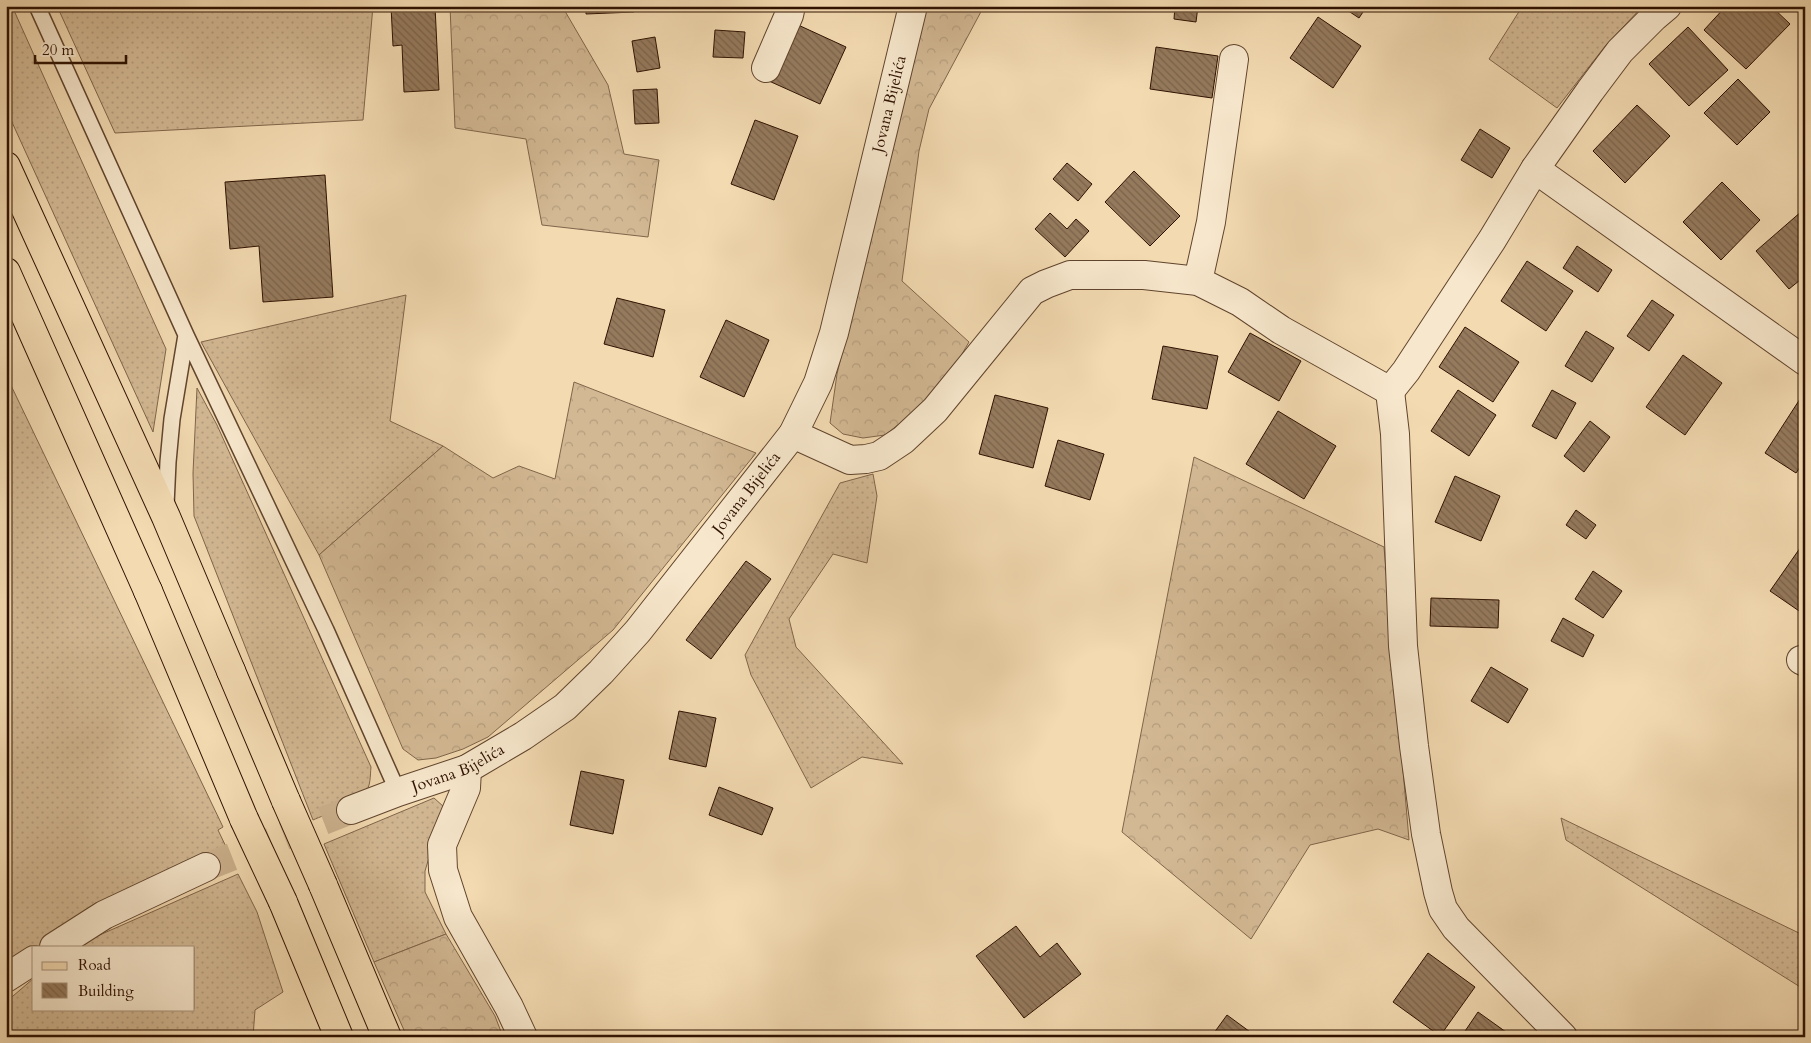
<svg xmlns="http://www.w3.org/2000/svg" width="1811" height="1043" font-family="Cardo,serif">
<defs>
<pattern id="grass-dots" width="8" height="8" patternUnits="userSpaceOnUse" patternTransform="scale(1.25)"><rect width="8" height="8" fill="#d2b893"/><path d="M2 2h.1M6 6h.1" fill="none" stroke="#b59d7d" stroke-width="1.8" stroke-linecap="round"/></pattern>
<pattern id="forest-crowns" width="20" height="18" patternUnits="userSpaceOnUse" patternTransform="scale(1.25)"><rect width="20" height="18" fill="#d2b893"/><path d="M2 6a3 3 0 1 1 6 0M12 15a3 3 0 1 1 6 0" fill="none" stroke="#b59d7d"/></pattern>
<pattern id="building-back-hatch" width="6" height="6" patternUnits="userSpaceOnUse" patternTransform="scale(1.25)"><rect width="6" height="6" fill="#957a5d"/><path d="M-1 5l2 2M0 0l6 6M5-1l2 2" fill="none" stroke="#7a634a"/></pattern>
</defs>
<rect width="100%" height="100%" fill="#f3dab1"/>
<filter id="stains"><feTurbulence type="fractalNoise" baseFrequency=".004" numOctaves="4"/><feColorMatrix values="0 0 0 0 .2 0 0 0 0 .09 0 0 0 0 .02 0 0 0 .5 -.17"/></filter>
<radialGradient id="worn" r=".72"><stop offset=".6" stop-color="#630" stop-opacity="0"/><stop offset="1" stop-color="#630" stop-opacity=".3"/></radialGradient>
<path fill="url(#grass-dots)" stroke="#80654a" d="M6,6H12L166,349L153,432L6,109Z
M57,6H373L363,120L115,133Z
M1516,6H1643L1606,45L1557,108L1489,59L1520,10Z
M406,295L390,421L443,446L319,555L201,342Z
M6,375L223,827L218,830L228,851L111,899L37,947H34L6,968Z
M197,388L217,425L371,767C370,776 371,786 365,793C356,805 326,814 313,820L194,516L193,473Z
M873,474L877,496L867,563L833,554L789,619L796,647L903,764L862,757L811,788L751,675L745,655L840,483Z
M434,798L444,807L425,871V892L446,934L374,962L324,844Z
M1561,818L1801,934L1805,937V990L1566,840Z
M238,874L257,912L283,992L255,1010L253,1037H6V1002L34,978V1009H194V947H79L95,937Z"/>
<path fill="url(#forest-crowns)" stroke="#80654a" d="M450,6H562L608,85L624,154L659,160L648,237L542,225L526,139L455,128Z
M927,6H984L929,109L919,151L902,281L969,342L944,385L913,413L885,435L863,438L843,434L830,423L837,374L892,141Z
M574,382L756,453L613,630L488,737L463,749L436,758L418,760L403,749L319,555L443,446L493,478L519,466L555,479Z
M1194,457L1384,547L1409,840L1378,829L1310,845L1251,939L1122,832Z
M446,934L495,1016L503,1037H407L374,962Z"/>
<path fill="url(#building-back-hatch)" stroke="#2f1201" d="M391,6H435L439,90L404,92L402,45L393,46Z
M586,6H633L634,12L586,14Z
M1175,6H1198L1196,22L1174,19Z
M1341,6H1367L1359,18Z
M1726,6H1771L1790,24L1746,69L1704,30Z
M1318,17L1361,46L1333,88L1290,58Z
M796,24L846,47L820,104L769,81Z
M1688,27L1728,70L1689,106L1649,64Z
M715,30L745,32L743,58L713,57Z
M655,37L660,68L637,72L632,41Z
M1156,47L1218,56L1212,98L1150,89Z
M1738,79L1770,112L1737,145L1704,113Z
M657,89L659,123L635,124L633,90Z
M1637,105L1670,136L1625,183L1593,151Z
M755,120L798,136L774,200L731,184Z
M1480,129L1510,148L1492,178L1461,160Z
M1067,163L1092,184L1078,201L1053,179Z
M1134,171L1180,216L1150,246L1105,202Z
M325,175L333,297L263,302L259,246L230,249L225,182Z
M1722,182L1760,220L1721,260L1683,222Z
M1802,211L1805,215V276L1789,289L1756,251Z
M1050,213L1067,229L1076,219L1089,231L1065,257L1035,229Z
M1577,246L1612,270L1598,292L1563,268Z
M1527,261L1573,291L1546,331L1501,301Z
M617,298L665,310L653,357L604,344Z
M1652,300L1674,315L1649,351L1627,336Z
M726,320L769,340L744,397L700,377Z
M1465,327L1519,362L1493,402L1439,367Z
M1586,331L1614,348L1592,382L1565,366Z
M1250,333L1301,361L1279,401L1228,372Z
M1163,346L1218,356L1207,409L1152,399Z
M1683,355L1722,383L1685,435L1646,407Z
M1458,390L1496,415L1469,456L1431,431Z
M1552,390L1576,403L1556,439L1532,426Z
M995,395L1048,408L1033,468L979,454Z
M1800,399L1805,402V460L1796,473L1765,453Z
M1278,411L1336,446L1304,499L1246,464Z
M1590,421L1610,437L1584,472L1564,456Z
M1058,440L1104,454L1090,500L1045,486Z
M1455,476L1500,496L1481,541L1435,522Z
M1576,510L1596,525L1586,539L1566,525Z
M1805,541V615L1770,591Z
M746,561L771,579L711,659L686,640Z
M1593,571L1622,591L1603,618L1575,599Z
M1431,598L1499,600L1498,628L1430,626Z
M1563,618L1594,635L1583,657L1551,641Z
M1491,667L1528,689L1508,723L1471,701Z
M679,711L716,718L706,767L669,759Z
M581,771L624,780L613,834L570,825Z
M719,787L773,808L762,835L709,815Z
M1016,926L1040,957L1057,943L1081,974L1024,1018L976,956Z
M1428,953L1475,987L1440,1036L1393,1002Z
M1478,1012L1513,1037H1461Z
M1227,1015L1257,1037H1211Z"/>
<g fill="none" stroke-linecap="round" stroke-linejoin="round">
<path stroke="#ccb28e" stroke-width="28" stroke-dasharray="28 14" stroke-linecap="butt" d="M206,867L351,810"/>
<defs>
<path id="service" d="M37,6L186,335L326,630L398,792
M166,505L168,462L172,419L186,335"/>
<g id="minor">
<path d="M766,68L789,15L791,6"/>
<path d="M1535,169L1805,361"/>
<path d="M1198,281L1211,222L1234,59"/>
<path d="M1390,391L1395,434L1403,646L1414,746L1426,834L1438,892L1443,909L1456,928L1563,1037"/>
<path d="M793,434L850,460L866,459L879,456L903,440L935,410L1032,291L1046,284L1070,275H1144L1198,281L1240,302L1281,330L1390,391L1406,371L1492,240L1535,169L1590,91L1620,51L1654,17L1667,6"/>
<path d="M1801,660L1805,662"/>
<path d="M467,769L466,788L442,845L443,870L458,917L509,1007L523,1037"/>
<path id="s1" d="M351,810L398,792L467,769L523,736L565,707L601,672L638,631L793,434L818,383L834,333L913,6"/>
<path d="M54,947L104,915L206,867"/>
<path d="M6,978L34,960"/>
</g>
<path id="primary" d="M6,166L166,517L231,671
M6,272L148,591"/>
<path id="trunk" d="M148,591L244,819
M231,671L286,801
M323,885L387,1037
M283,902L339,1037"/>
</defs>
<use href="#service" stroke="#60442d" stroke-width="18"/>
<use href="#minor" stroke="#60442d" stroke-width="30"/>
<use href="#primary" stroke="#2f1201" stroke-width="30"/>
<use href="#trunk" stroke="#2f1201" stroke-width="30"/>
<use href="#service" stroke="#f7e7cc" stroke-width="15"/>
<use href="#minor" stroke="#f7e7cc" stroke-width="28"/>
<use href="#primary" stroke="#f3dab1" stroke-width="28"/>
<use href="#trunk" stroke="#f3dab1" stroke-width="28"/>
<defs>
<path id="trunk-bridge" d="M286,801L323,885
M244,819L283,902"/>
</defs>
<use href="#trunk-bridge" stroke="#2f1201" stroke-width="30" stroke-linecap="butt"/>
<use href="#trunk-bridge" stroke="#f3dab1" stroke-width="28"/>
</g>
<g text-anchor="middle" dominant-baseline="central" stroke-width="4" stroke-linejoin="round" paint-order="stroke">
<g font-size="16" fill="#2f1201" stroke="#f7e7cc">
<text stroke="none"><textPath href="#s1" startOffset="940">Jovana Bijelića</textPath></text>
<text stroke="none"><textPath href="#s1" startOffset="520">Jovana Bijelića</textPath></text>
<text stroke="none"><textPath href="#s1" startOffset="115">Jovana Bijelića</textPath></text>
</g>
</g>
<rect width="1811" height="1043" fill="none" stroke="#f3dab1" stroke-width="25"/>
<rect x="8" y="8" width="1796" height="1028" fill="none" stroke="#2f1201" stroke-width="2.5"/>
<rect x="12" y="12" width="1786" height="1018" fill="none" stroke="#2f1201"/>
<rect x="32" y="946" width="162" height="65" fill="#f7e7cc" stroke="#a7927b"/>
<rect x="42" y="962" width="25" height="8" fill="#f3dab1" stroke="#a7927b"/>
<text x="78" y="970" font-size="15" fill="#2f1201">Road</text>
<rect x="42" y="983" width="25" height="15" fill="url(#building-back-hatch)" stroke="#a7927b"/>
<text x="78" y="996" font-size="15" fill="#2f1201">Building</text>
<path d="M35 55v8h91v-8" fill="none" stroke="#2f1201" stroke-width="2.5"/>
<text x="42" y="55" font-size="15" fill="#2f1201" stroke="#f7e7cc" stroke-width="4" paint-order="stroke">20 m</text>
<rect width="100%" height="100%" filter="url(#stains)"/>
<rect width="100%" height="100%" fill="url(#worn)"/>
</svg>
